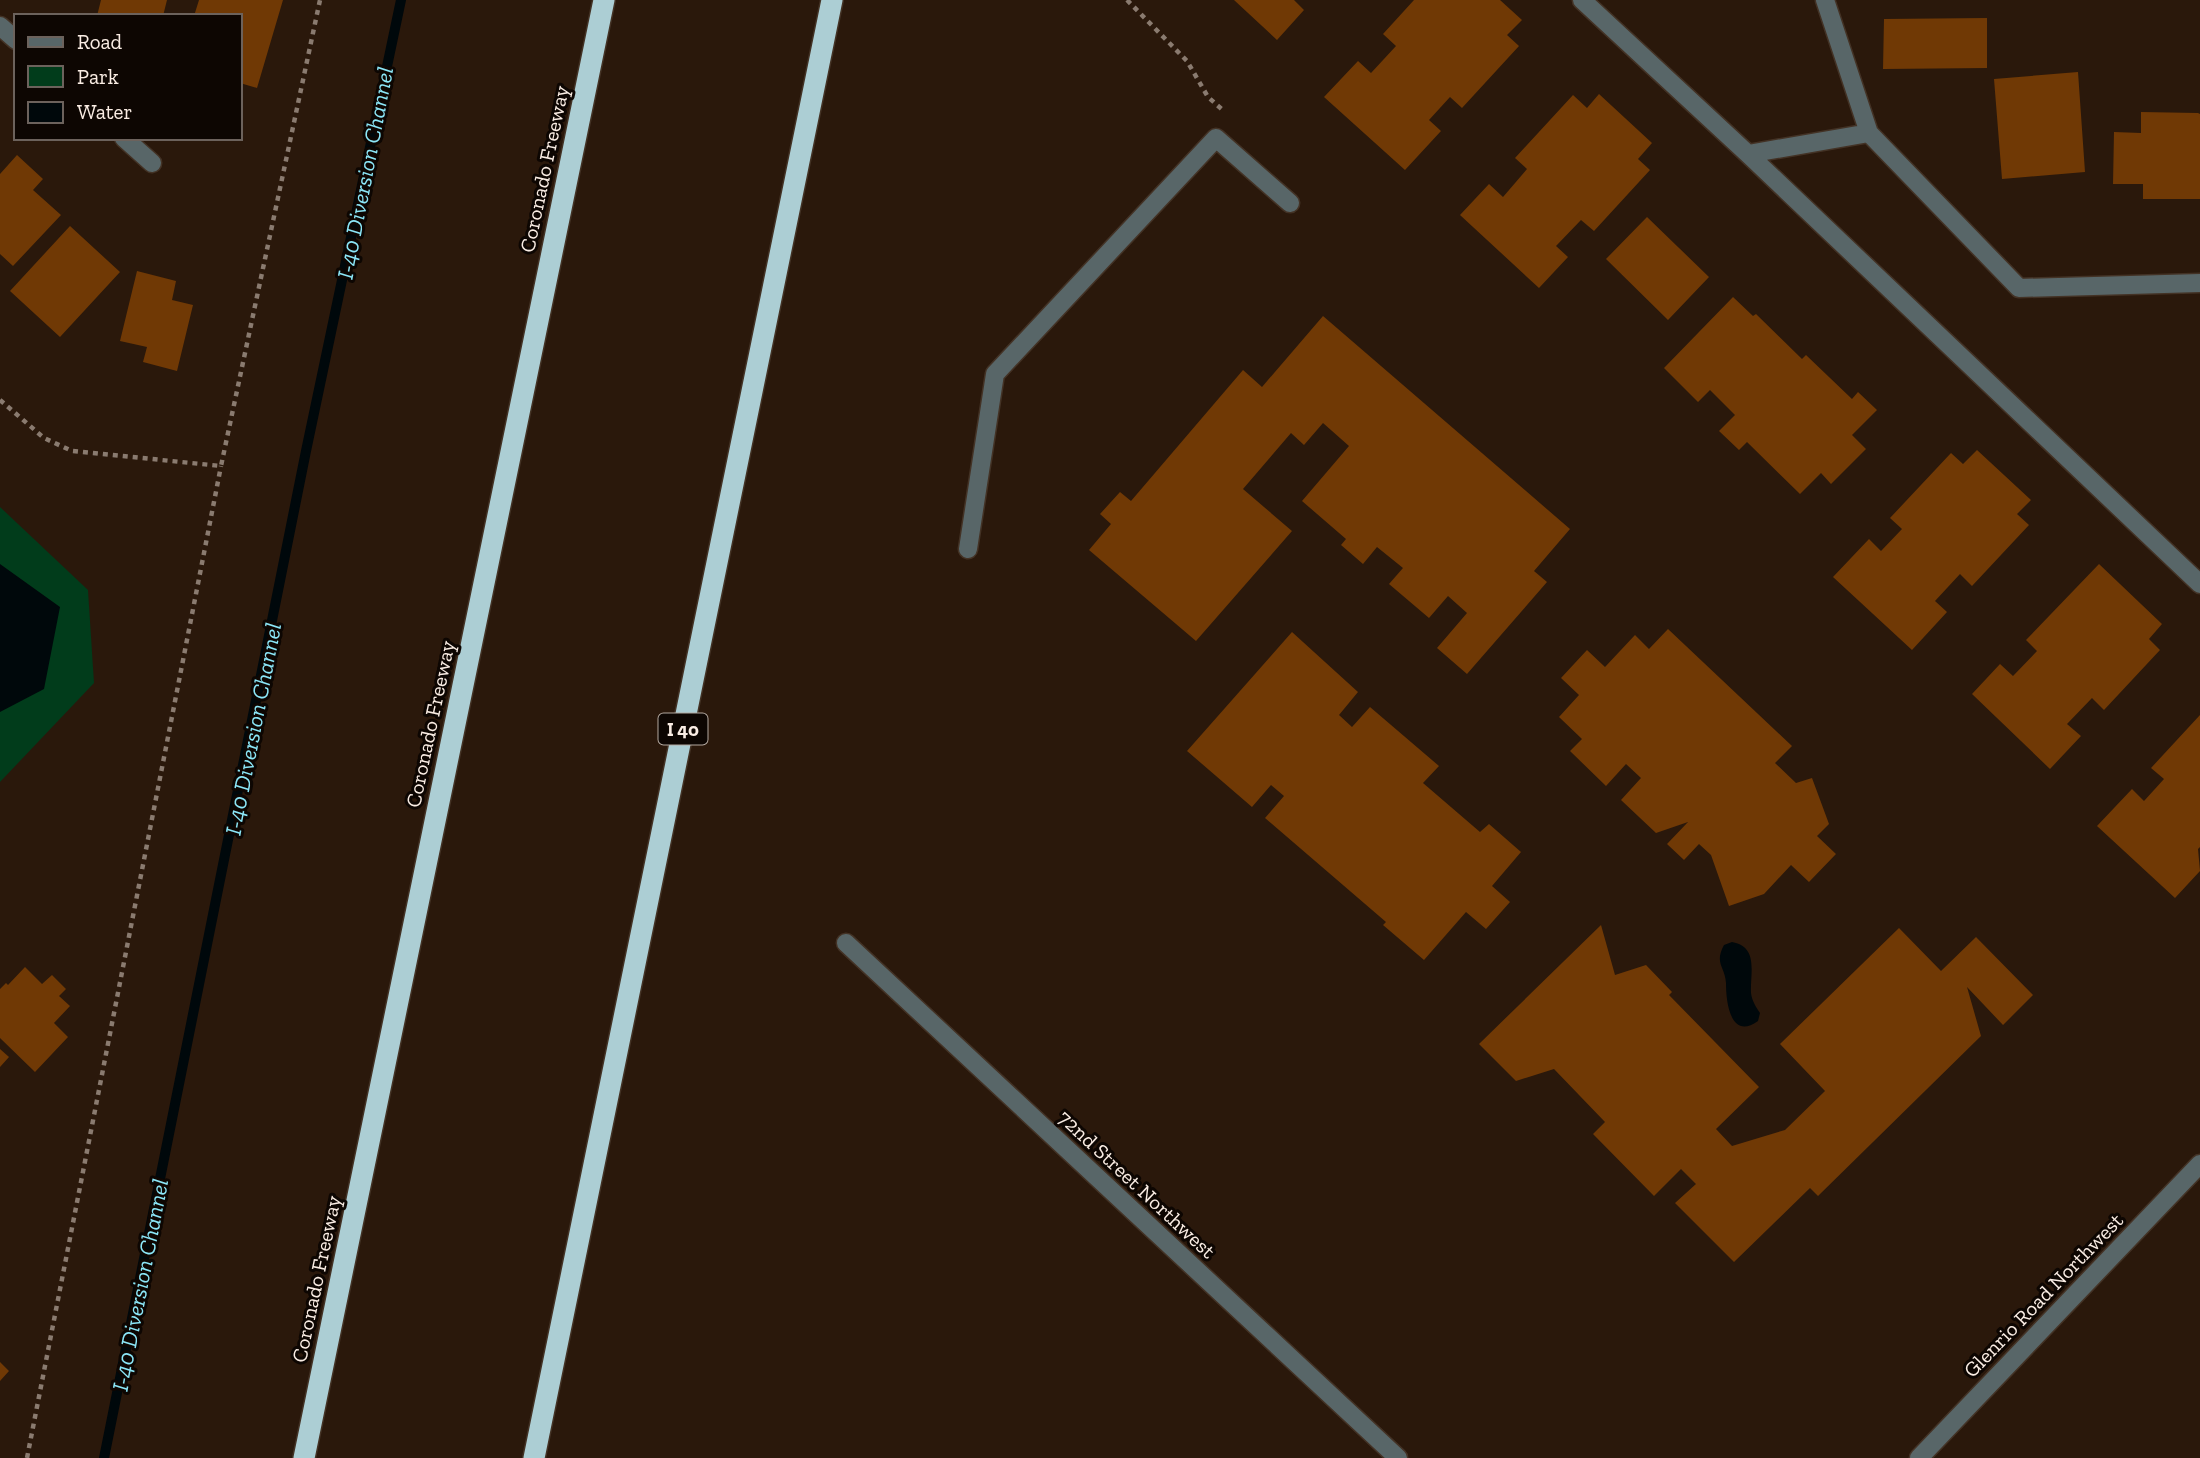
<svg xmlns="http://www.w3.org/2000/svg" width="2200" height="1458" font-family="'Zilla Slab',serif">
<rect width="100%" height="100%" fill="#2a180b"/>
<path fill="#013c1b" d="M0,507L88,590L94,683L0,782Z"/>
<path fill="#00080b" d="M0,564L60,607L44,689L0,712Z
M1732,942C1759,947 1750,973 1751,993C1752,1001 1756,1007 1760,1013L1758,1021C1730,1041 1726,1001 1726,983C1725,966 1714,964 1724,945Z"/>
<g fill="none" stroke-linecap="round" stroke-linejoin="round">
<path stroke="#00080b" stroke-width="10" d="M104,1458L306,451L401,0"/>
</g>
<path fill="#703905" d="M101,0H167L163,16H97Z
M199,0H283L257,88L240,83V16H194Z
M1234,0H1294L1304,10L1277,40Z
M1414,0H1500L1522,20L1507,35L1519,46L1462,108L1450,97L1429,120L1441,131L1405,170L1324,97L1358,61L1371,73L1396,46L1383,34Z
M1987,18V68L1883,69L1884,19Z
M2078,72L2085,172L2002,179L1994,79Z
M1599,94L1652,143L1638,159L1650,170L1594,231L1581,220L1556,246L1568,257L1539,288L1460,215L1489,184L1503,197L1527,169L1515,158L1573,95L1587,108Z
M2141,112L2198,113L2200,114V199H2143V184H2113L2114,132L2141,133Z
M17,155L43,179L33,190L61,215L13,266L0,254V174Z
M1647,217L1709,277L1668,320L1606,259Z
M70,226L120,272L60,337L10,291Z
M137,271L176,281L172,300L193,305L177,371L143,362L147,347L120,341Z
M1733,297L1753,316L1756,314L1802,359L1806,355L1852,399L1858,392L1877,410L1852,435L1866,449L1831,484L1821,473L1800,494L1747,442L1739,450L1719,431L1735,415L1710,390L1698,402L1664,368Z
M1323,316L1570,529L1534,571L1547,582L1467,674L1437,648L1467,613L1448,596L1429,618L1389,584L1403,568L1377,547L1363,564L1341,545L1346,539L1302,501L1349,446L1323,423L1304,445L1291,433L1243,489L1292,531L1196,641L1089,550L1111,524L1100,514L1120,492L1131,501L1243,370L1262,387Z
M1977,450L2031,500L2017,514L2029,525L1972,586L1960,574L1935,601L1947,612L1912,650L1833,577L1869,539L1881,551L1902,529L1890,518L1951,453L1963,464Z
M2099,564L2162,624L2149,639L2160,650L2104,710L2092,698L2067,724L2081,736L2050,769L1972,694L2000,664L2013,676L2037,651L2026,640Z
M1668,629L1792,746L1775,763L1796,783L1812,778L1829,824L1817,836L1836,854L1809,882L1791,865L1764,894L1729,906L1711,855L1699,844L1684,860L1667,844L1688,822L1656,833L1621,800L1641,778L1626,764L1606,786L1570,751L1582,739L1559,717L1579,695L1561,678L1587,650L1605,667L1635,635L1649,649Z
M1292,632L1358,692L1339,715L1352,727L1370,707L1439,766L1423,783L1480,832L1489,824L1521,852L1492,886L1510,902L1486,929L1466,912L1424,960L1383,925L1386,922L1265,818L1284,796L1271,785L1252,807L1187,751Z
M2200,715V847L2198,849L2200,871L2175,898L2097,826L2132,789L2144,801L2164,779L2151,768Z
M1601,925L1615,975L1646,965L1672,992L1669,995L1759,1087L1716,1129L1732,1146L1785,1130L1825,1091L1780,1044L1899,928L1941,971L1976,937L2033,995L2003,1025L1967,987L1981,1036L1818,1196L1810,1188L1734,1262L1675,1203L1696,1184L1681,1169L1654,1196L1593,1134L1605,1122L1554,1069L1516,1081L1479,1044Z
M25,967L42,984L52,975L66,989L59,996L70,1006L54,1023L68,1037L35,1072L0,1038V989L6,983L8,985Z
M0,1049L9,1057L0,1067Z
M0,1362L9,1371L0,1381Z"/>
<g fill="none" stroke-linecap="round" stroke-linejoin="round">
<defs>
<path id="minor" d="M1582,0L1748,154L2200,584
M1825,0L1869,133L2019,288L2200,283
M0,26L16,40
M124,138L152,163
M1748,154L1869,133
M968,549L995,374L1216,138L1290,203
M846,943L1398,1458
M1919,1458L2200,1164"/>
<path id="highway" d="M304,1458L604,0
M534,1458L832,0"/>
</defs>
<use href="#minor" stroke="#433225" stroke-width="21"/>
<use href="#highway" stroke="#433225" stroke-width="24"/>
<path stroke="#8a7b70" stroke-width="4.5" stroke-dasharray="5 5" stroke-linecap="butt" d="M1127,0L1187,61L1208,97L1225,112
M0,400L44,438L72,451L221,466L320,0
M27,1458L221,466"/>
<use href="#minor" stroke="#586668" stroke-width="18"/>
<use href="#highway" stroke="#acced4" stroke-width="21"/>
</g>
<g text-anchor="middle" dominant-baseline="central" stroke-width="6" stroke-linejoin="round" paint-order="stroke">
<rect fill="#0d0602" stroke="#b3a8a0" stroke-width="2" x="658.5" y="713.5" width="49" height="31" rx="5"/>
<g font-size="19" font-weight="bold" fill="#faede4">
<text x="683" y="729">I 40</text>
</g>
<g font-size="21" fill="#faede4" stroke="#0d0602">
<text transform="translate(544 169) rotate(-78)">Coronado Freeway</text>
<text transform="translate(430 724) rotate(-78)">Coronado Freeway</text>
<text transform="translate(1137 1184) rotate(43)">72nd Street Northwest</text>
<text transform="translate(316 1279) rotate(-78)">Coronado Freeway</text>
<text transform="translate(2043 1295) rotate(-46)">Glenrio Road Northwest</text>
</g>
<g font-size="23" font-style="italic" fill="#8ce7f8" stroke="#0d0602">
<text transform="translate(365 173) rotate(-79)">I-40 Diversion Channel</text>
<text transform="translate(253 729) rotate(-79)">I-40 Diversion Channel</text>
<text transform="translate(140 1285) rotate(-79)">I-40 Diversion Channel</text>
</g>
</g>
<rect x="14" y="14" width="228" height="126" fill="#0d0602" stroke="#6c625c" stroke-width="2"/>
<rect x="28" y="37" width="35" height="10" fill="#586668" stroke="#6c625c" stroke-width="2"/>
<text x="77" y="49" font-size="21" fill="#faede4">Road</text>
<rect x="28" y="66" width="35" height="21" fill="#013c1b" stroke="#6c625c" stroke-width="2"/>
<text x="77" y="84" font-size="21" fill="#faede4">Park</text>
<rect x="28" y="102" width="35" height="21" fill="#00080b" stroke="#6c625c" stroke-width="2"/>
<text x="77" y="119" font-size="21" fill="#faede4">Water</text>
</svg>
